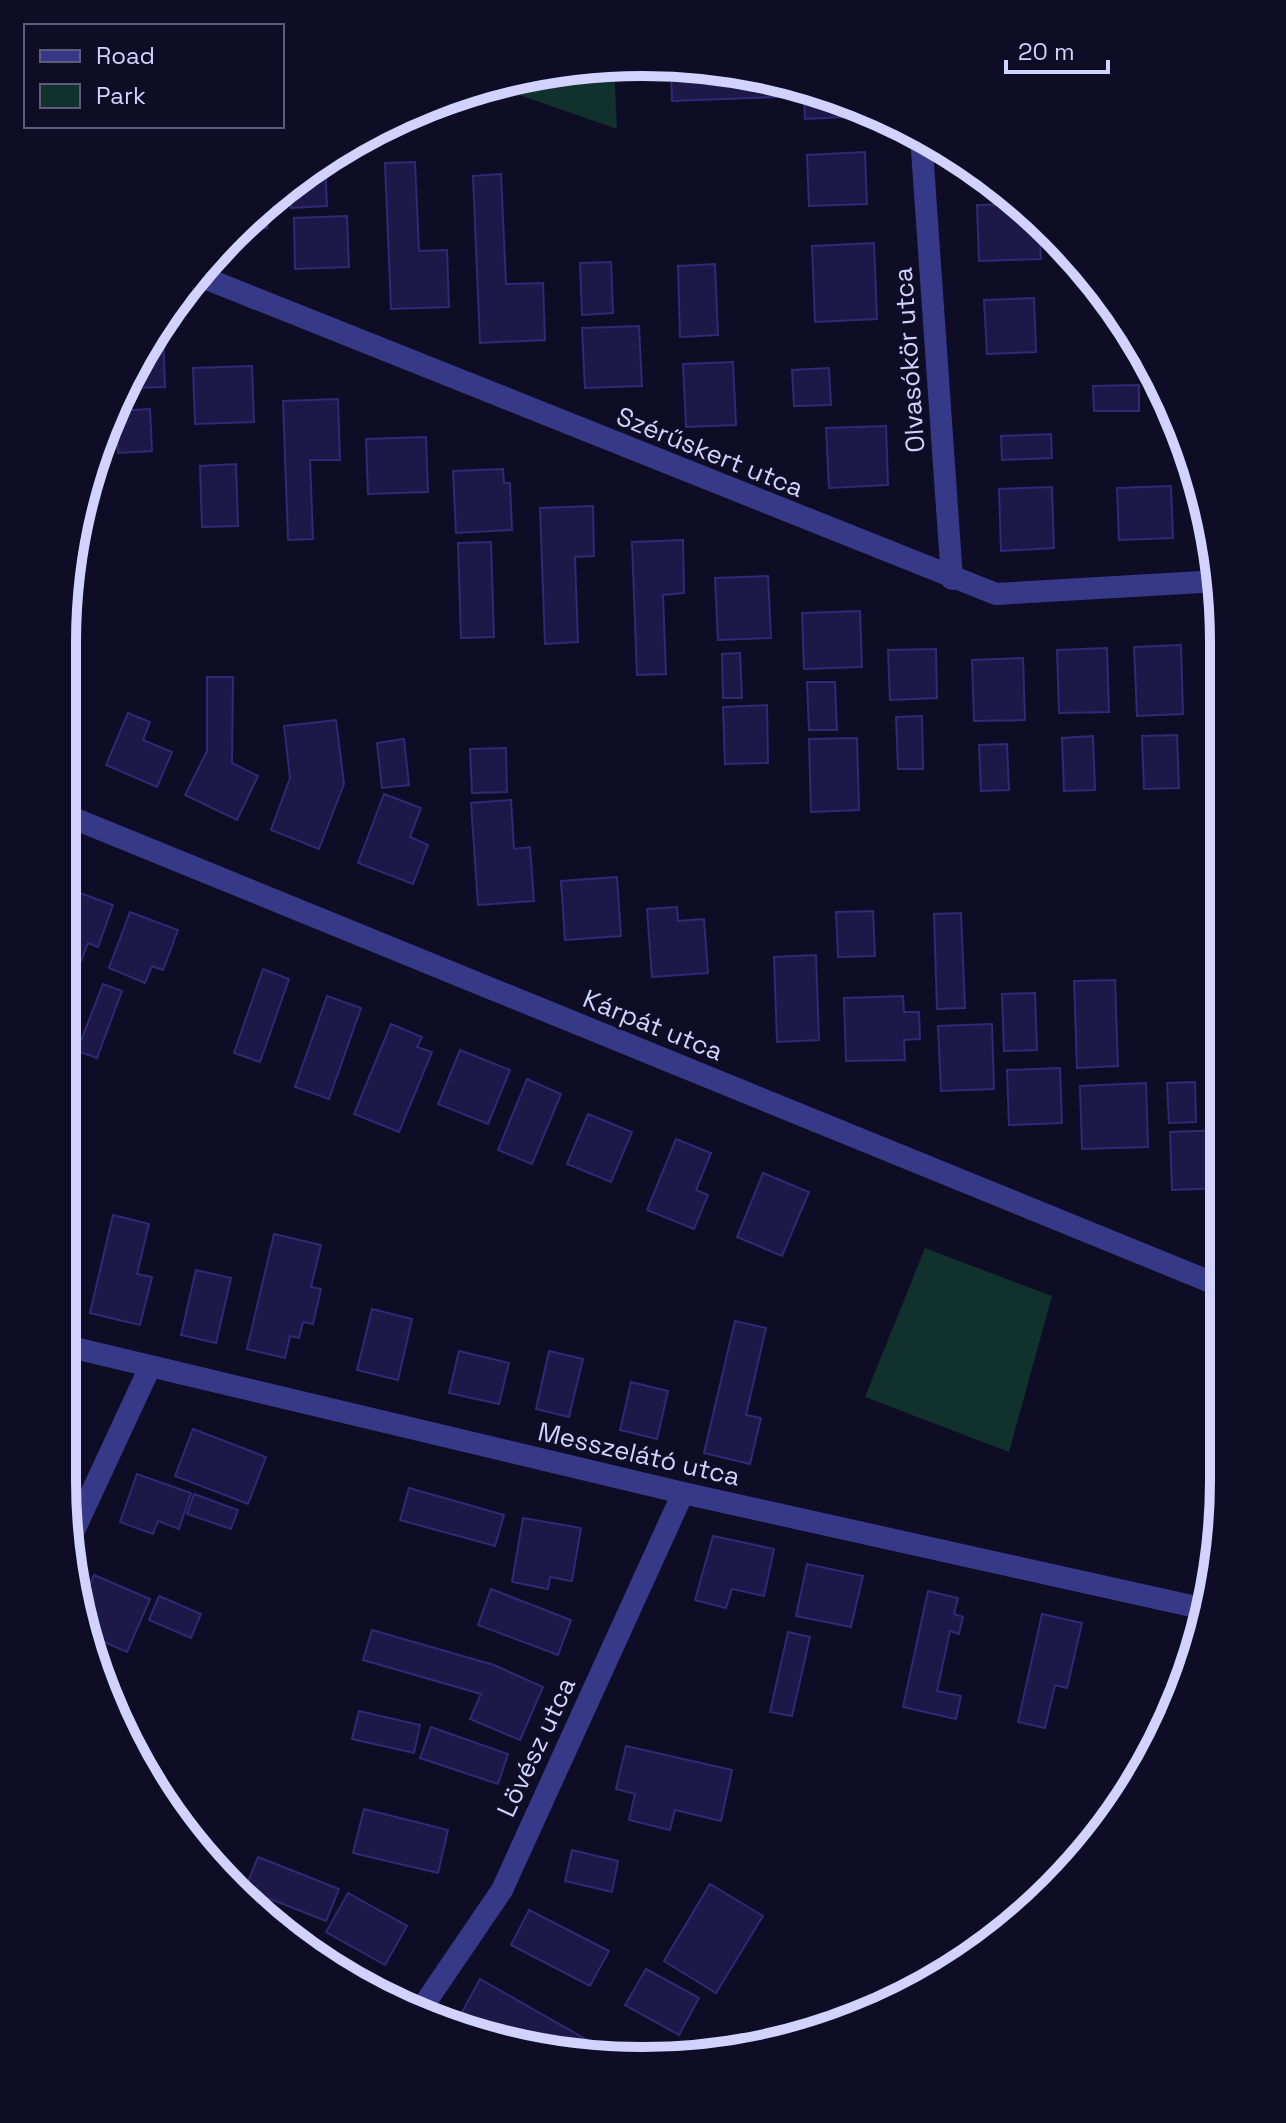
<svg xmlns="http://www.w3.org/2000/svg" width="1286" height="2123" font-family="'Space Grotesk',sans-serif">
<rect width="100%" height="100%" fill="#0f0d26"/>
<path fill="#10312c" d="M614,65L617,129L491,85L530,73Z
M925,1248L1052,1296L1009,1452L865,1397Z"/>
<path fill="#1d1848" stroke="#312876" stroke-width="2" d="M705,68L757,73L864,106V116L805,119L804,96L672,101L671,70Z
M865,152L867,204L809,206L807,155Z
M325,157L327,206L291,208V184Z
M415,162L419,251L447,250L449,307L391,309L385,163Z
M501,174L506,284L543,283L545,340L480,343L473,176Z
M266,204L267,228L236,229Z
M1016,204L1039,224L1041,259L979,261L977,205Z
M347,216L349,267L295,269L294,218Z
M874,243L877,319L815,322L812,246Z
M611,262L613,313L582,315L580,263Z
M715,264L718,335L680,337L678,266Z
M1034,298L1036,352L987,354L984,300Z
M639,326L642,386L585,388L582,328Z
M154,332H163L165,387L127,388Z
M733,362L736,425L686,427L683,364Z
M252,366L254,422L195,424L193,368Z
M829,368L831,405L794,406L792,370Z
M1139,385V411H1094L1093,386Z
M338,399L340,460H310L313,539L288,540L283,401Z
M150,409L152,451L118,453L116,411Z
M886,426L888,485L829,488L826,428Z
M1051,434L1052,458L1002,460L1001,436Z
M426,437L428,492L368,494L366,439Z
M236,464L238,526L202,527L200,466Z
M503,469L504,483H510L512,530L456,533L453,471Z
M1171,486L1173,538L1119,540L1117,488Z
M1052,487L1054,548L1001,551L999,489Z
M593,506L594,556L575,557L578,642L545,644L540,508Z
M683,540L684,593L663,595L666,674L637,675L632,542Z
M491,542L494,637L461,638L458,543Z
M768,576L771,638L718,640L715,578Z
M860,611L862,667L804,669L802,613Z
M1219,628H1223V692L1222,693Z
M1181,645L1183,714L1137,716L1134,647Z
M1107,648L1109,712L1059,713L1057,650Z
M936,649L937,698L890,700L888,650Z
M740,653L742,698H723L722,654Z
M1023,658L1025,720L974,721L972,660Z
M207,677H233L232,763L258,776L237,820L185,795L207,751Z
M807,682H835L837,730H809Z
M767,705L768,763L725,764L723,707Z
M128,713L150,722L143,740L172,752L157,787L106,765Z
M922,716L923,769H898L896,717Z
M336,720L344,784L319,849L271,830L290,778L284,726Z
M1177,735L1179,788L1144,789L1142,736Z
M1093,736L1095,790L1064,791L1062,738Z
M857,738L859,810L811,812L809,739Z
M404,739L409,785L382,788L377,743Z
M1007,744L1009,790L981,791L979,745Z
M506,748L507,792L472,793L470,749Z
M384,794L421,808L410,837L428,845L413,884L358,863Z
M511,800L514,849L530,847L534,901L478,905L471,803Z
M617,877L621,936L565,940L561,881Z
M66,888L113,905L98,947L88,943L68,994L63,992V896Z
M677,907L678,921L704,919L708,973L652,977L647,909Z
M873,911L875,956L838,957L836,912Z
M130,912L178,930L163,970L152,966L145,983L109,968Z
M961,913L965,1008L937,1009L934,914Z
M816,955L819,1040L777,1042L774,957Z
M263,969L289,979L260,1062L234,1053Z
M1115,980L1118,1066L1077,1068L1074,981Z
M103,984L122,991L97,1058L77,1051Z
M1035,993L1037,1050L1004,1051L1002,994Z
M327,996L361,1008L329,1099L295,1087Z
M903,996L904,1012H919L920,1039L904,1040L905,1060L846,1061L844,998Z
M391,1024L422,1037L417,1047L432,1052L399,1132L354,1114Z
M992,1024L994,1089L941,1091L938,1026Z
M460,1050L510,1070L488,1124L438,1104Z
M1060,1068L1062,1123L1009,1125L1007,1070Z
M527,1079L561,1094L532,1164L498,1150Z
M1195,1082L1196,1122L1169,1123L1167,1083Z
M1146,1083L1148,1147L1082,1149L1080,1086Z
M588,1114L632,1132L611,1182L567,1164Z
M1223,1130V1188L1172,1190L1170,1132Z
M676,1139L711,1153L696,1190L708,1195L694,1229L647,1210Z
M763,1173L809,1192L782,1256L737,1237Z
M113,1215L149,1224L137,1274L152,1277L140,1325L90,1313Z
M274,1234L321,1245L311,1287L321,1289L313,1324L303,1322L299,1338L290,1336L285,1358L247,1349Z
M196,1270L231,1278L216,1343L181,1335Z
M372,1309L412,1319L398,1380L357,1370Z
M735,1321L766,1328L746,1415L761,1418L750,1464L704,1453Z
M459,1351L509,1363L499,1404L449,1393Z
M549,1351L583,1359L569,1417L536,1409Z
M631,1382L668,1391L657,1439L620,1430Z
M62,1395L80,1400L65,1451L62,1450Z
M193,1429L266,1457L248,1504L175,1476Z
M137,1474L191,1493L179,1529L158,1521L153,1534L120,1522Z
M409,1488L504,1515L495,1546L400,1520Z
M194,1494L238,1510L231,1529L187,1514Z
M523,1518L581,1528L572,1581L550,1577L548,1589L512,1582Z
M713,1536L774,1549L764,1596L732,1589L726,1608L695,1600Z
M807,1564L863,1576L851,1627L796,1616Z
M94,1575L150,1599L127,1652L88,1635L92,1618L84,1615L82,1602Z
M491,1589L571,1620L558,1655L478,1625Z
M928,1591L958,1598L954,1614L963,1617L959,1634L950,1631L937,1691L961,1696L956,1719L903,1707Z
M159,1596L201,1614L191,1638L149,1620Z
M1042,1614L1082,1623L1067,1688L1055,1685L1045,1728L1018,1722Z
M372,1630L494,1665L543,1687L520,1740L470,1719L481,1694L363,1660Z
M788,1632L810,1637L792,1716L770,1712Z
M359,1711L420,1725L414,1753L352,1739Z
M431,1727L508,1754L498,1784L420,1758Z
M626,1746L732,1770L721,1821L675,1810L670,1830L629,1820L635,1794L616,1789Z
M364,1809L448,1830L438,1873L353,1853Z
M572,1850L618,1861L612,1892L565,1881Z
M258,1857L339,1889L326,1921L245,1889Z
M710,1884L763,1916L716,1993L664,1961Z
M348,1893L407,1926L385,1965L326,1932Z
M529,1910L609,1951L590,1986L511,1945Z
M646,1969L699,1998L679,2035L625,2005Z
M480,1979L617,2057L510,2039L462,2012Z"/>
<g fill="none" stroke-linecap="round" stroke-linejoin="round">
<path stroke="#353988" stroke-width="22" d="M921,136L952,579
M197,275L996,594L1219,581
M63,814L1223,1287
M62,1345L683,1493L1205,1609
M71,1537L150,1367
M419,2012L502,1890L683,1493"/>
</g>
<g text-anchor="middle" dominant-baseline="central" stroke-width="6" stroke-linejoin="round" paint-order="stroke">
<g font-size="26" fill="#d3d2ff" stroke="#0f0d26">
<text transform="translate(909 360) rotate(-94)">Olvasókör utca</text>
<text transform="translate(710 452) rotate(22)">Szérűskert utca</text>
<text transform="translate(653 1025) rotate(22)">Kárpát utca</text>
<text transform="translate(639 1454) rotate(13)">Messzelátó utca</text>
<text transform="translate(536 1747) rotate(-65)">Lövész utca</text>
</g>
</g>
<path d="M0 0H1286V2123H0ZM643 76H643A567 567 0 0 1 1210 643V1480A567 567 0 0 1 643 2047H643A567 567 0 0 1 76 1480V643A567 567 0 0 1 643 76Z" fill="#0f0d26" fill-rule="evenodd"/>
<path fill="none" stroke="#d3d2ff" stroke-width="10" d="M643 76H643A567 567 0 0 1 1210 643V1480A567 567 0 0 1 643 2047H643A567 567 0 0 1 76 1480V643A567 567 0 0 1 643 76Z"/>
<rect x="24" y="24" width="260" height="104" fill="#0f0d26" stroke="#5d5c7d" stroke-width="2"/>
<rect x="40" y="50" width="40" height="12" fill="#353988" stroke="#5d5c7d" stroke-width="2"/>
<text x="96" y="64" font-size="24" fill="#d3d2ff">Road</text>
<rect x="40" y="84" width="40" height="24" fill="#10312c" stroke="#5d5c7d" stroke-width="2"/>
<text x="96" y="104" font-size="24" fill="#d3d2ff">Park</text>
<path d="M1006 60v12h102v-12" fill="none" stroke="#d3d2ff" stroke-width="4"/>
<text x="1018" y="60" font-size="24" fill="#d3d2ff" stroke="#0f0d26" stroke-width="6" paint-order="stroke">20 m</text>
</svg>
